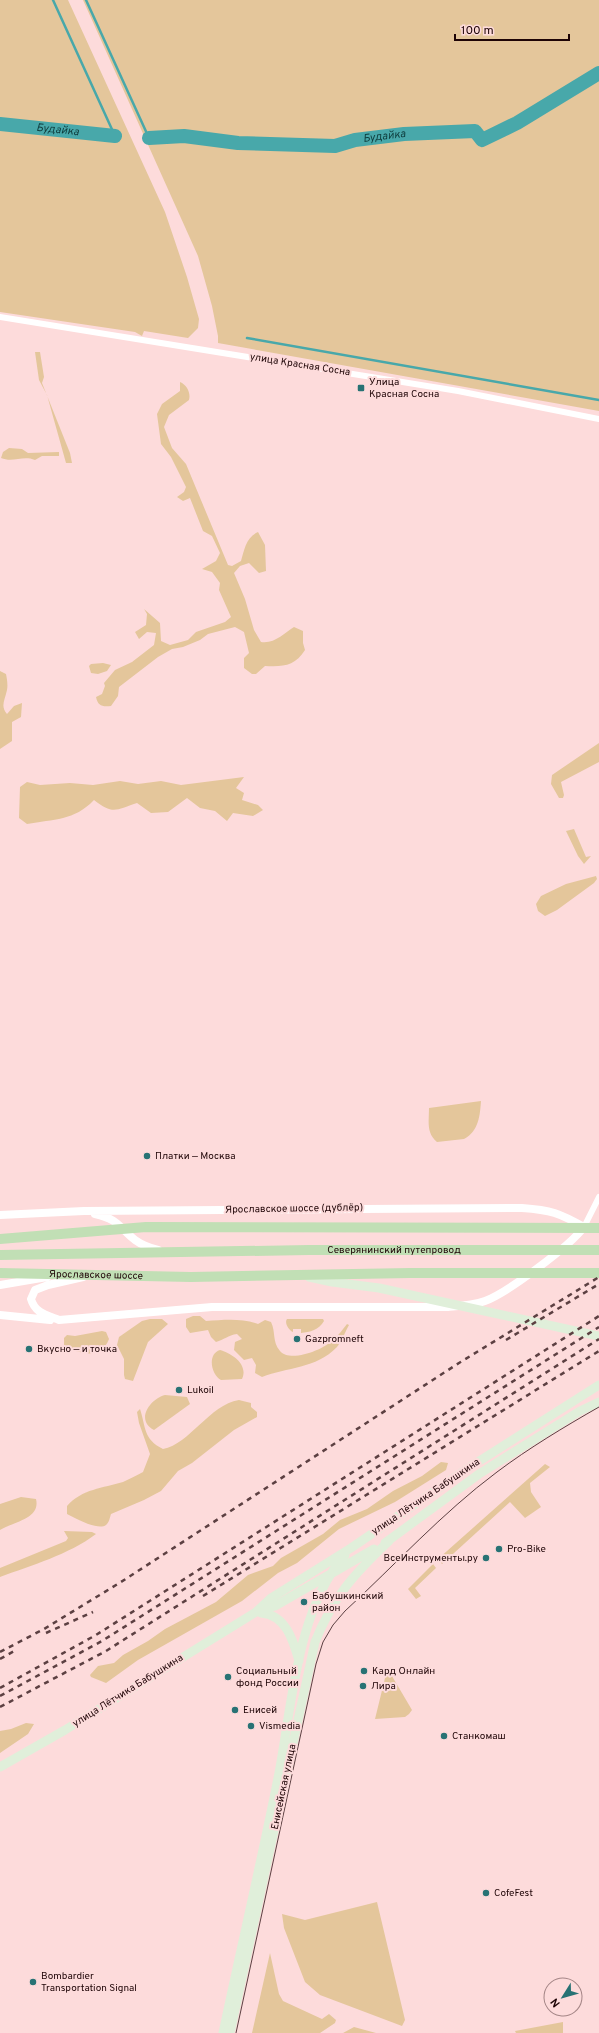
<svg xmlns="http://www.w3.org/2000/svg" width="599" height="2033" font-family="Overpass,sans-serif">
<rect width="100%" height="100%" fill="#fddbdb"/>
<path fill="#e4c69b" d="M0,0H68L165,212L187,277L199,319L198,328L188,338L144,331L142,336L135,332L0,312Z
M83,0H599V411L218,343V336L212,306L198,256Z
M35,352H40L44,377L42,383L70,453L72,463H66L47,395L39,380Z
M180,382C187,385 191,393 189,400L169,415L164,427L172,448L186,464L228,565L232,566L241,561C244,551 246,537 258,532L265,545L266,571L259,573L249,563L240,566L234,573L245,599L254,630L261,642C275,644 284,633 294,627L303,631V643L305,650C295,666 283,667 265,666L256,674H252L244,668V658L249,653L244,632L235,627L208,634L200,640L183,647L172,649L158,657L119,687L118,696L111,706C102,707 98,706 96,697L102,694L105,686L104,683L115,670L132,662L154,645L156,633L147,632L139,639L135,632L146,625L147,614L144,609L160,623L161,641L170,645L188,640L196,632L225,622L231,617L219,590L220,583L212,572L202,569L216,561L220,553L212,536L203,531L190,498L183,501L177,497L184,492L186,487L171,457L161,444L157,414L162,404L180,391Z
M9,448L22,449L28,453L59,452V456H42L35,460C23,455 13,463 1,458L3,452Z
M103,663L111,665L107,671L98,674L91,673L89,666L91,664Z
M0,671L6,674C7,679 8,685 7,690C5,700 0,706 7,714L14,706L22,703L21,717L12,722V741L0,749Z
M599,743V762L561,782L564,795L563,798H559L551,784L552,775Z
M244,777L236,788L244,793L242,800L258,805L263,810L253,816L233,813L227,821L215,811L200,808L187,798L168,812L151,813L137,803C116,810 113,815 94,800C74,821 54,819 27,824L19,818L20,787L27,782L40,785L70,783L93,785L120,781L138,784L161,781L181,785Z
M574,829L586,857L591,856L584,864L578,856L566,831Z
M596,876L597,879L594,883L557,910L545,916L538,911L536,904L541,896L566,884Z
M481,1101C480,1115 479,1131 464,1139L437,1142C426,1133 429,1121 429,1108Z
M193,1316H200L206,1321C224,1320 241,1318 258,1324L265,1320L271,1322C276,1332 272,1342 280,1351C290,1363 323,1350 333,1340C338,1336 343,1329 347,1324L349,1325C345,1332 342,1341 337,1347C316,1369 287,1367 262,1377L255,1373L256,1365L252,1358L244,1360L234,1350L235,1342L242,1339L237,1334C228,1335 224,1340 216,1342L211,1337L208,1330L190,1333L186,1327V1319Z
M150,1319H162L168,1324L148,1342L133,1381L125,1379L124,1375V1359L117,1345L119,1337L142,1321Z
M287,1319H323L324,1321C319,1330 310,1332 301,1333V1329H293V1332C289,1330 284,1323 287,1319Z
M102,1331L106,1332L109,1339C101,1360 80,1354 64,1346V1338L67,1335L75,1336Z
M220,1350C231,1353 249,1364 242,1379L221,1380C211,1375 207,1354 220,1350Z
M165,1395L187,1397L190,1404L154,1430C135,1420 150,1399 165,1395Z
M239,1400L251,1403V1407L257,1412V1417L234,1430L192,1463L178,1471L161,1491L144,1500L111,1514C110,1517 109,1523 106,1525C98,1531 75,1518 67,1514V1506C82,1489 103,1488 123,1482C130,1479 137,1475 143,1472L150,1454L139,1423L137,1412L140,1409C146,1427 143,1439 163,1449C190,1444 209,1405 239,1400Z
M441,1462L448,1463L446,1470L395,1502L339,1529L297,1563L278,1573L242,1601L138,1660L106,1683L91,1677L90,1675L98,1666L114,1663L123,1655L148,1641L165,1629L216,1602L248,1575L273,1566L281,1558L323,1534L340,1520L367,1509L393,1491L422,1476Z
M545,1464L550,1467L530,1483L531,1492L541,1507L525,1518L510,1502L442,1564L438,1559Z
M21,1497L36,1499C41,1519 12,1522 0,1530V1504Z
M64,1531L92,1532L96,1534C68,1555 32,1565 0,1577V1568L66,1541L68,1538Z
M433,1564L436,1568L415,1588L421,1596L416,1599L408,1589Z
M387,1670L389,1671L412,1710L409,1714L405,1717L375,1719Z
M26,1723L34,1724L28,1734L0,1753V1731L11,1729Z
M377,1902L405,2020L402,2026L320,1995L305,1982L284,1928L282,1914L305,1920Z
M270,1953L279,1994L283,2001L322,2019L329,2014L336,2020L335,2023L320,2033H252Z
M563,2022V2033H516L515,2031Z
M354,2027L376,2033H343Z"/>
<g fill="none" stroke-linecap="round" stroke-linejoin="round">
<path stroke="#48a8aa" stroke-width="2.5" d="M53,0L115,136
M86,0L149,138
M247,338L599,400"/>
<g stroke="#48a8aa" stroke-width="14">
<path id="s1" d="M0,124L115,136"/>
<path id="s2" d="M149,138L184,136L238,143L335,146L355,140L404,134L475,131L482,140L517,123L599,73"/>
</g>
<path stroke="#fff" stroke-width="6" d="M0,317L458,391L599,419
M584,1227L599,1197"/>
<path stroke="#fff" stroke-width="8" d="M95,1214C118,1219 119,1227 135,1240C142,1245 150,1248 158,1250
M0,1215L84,1211L522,1208C551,1210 559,1213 584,1227C570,1246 507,1293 485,1301C474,1305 460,1306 448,1307H212L59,1320C46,1315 35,1313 31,1299L35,1290L48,1285L83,1277
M0,1285L47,1277
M0,1315L50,1320"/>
<path stroke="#e0efda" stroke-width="9" d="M309,1277L332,1282L379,1288L599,1336
M385,1543L479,1474L580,1411L599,1402
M259,1611L275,1606L374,1549
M261,1613C286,1615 293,1640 299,1661
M0,1767L65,1730L256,1612L271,1598L351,1548L473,1465L599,1385
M223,2033C241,1948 261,1863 278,1778C292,1708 296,1610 345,1555
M230,2033L315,1642C333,1597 354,1574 389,1541"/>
<g stroke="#c1dfb5" stroke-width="10">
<path d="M0,1239L146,1227L599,1228"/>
<path id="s3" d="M0,1255L309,1250H599"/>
<path id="s4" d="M0,1273L191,1277L410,1273H599"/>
</g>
<path stroke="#5c4042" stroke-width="1" d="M236,2033L316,1664L323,1642L333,1625L345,1611C395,1565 442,1513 497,1472C529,1448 564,1427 599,1407"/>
<path stroke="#5c4042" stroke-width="2.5" stroke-dasharray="5 5" stroke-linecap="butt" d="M506,1340L599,1284
M203,1596L599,1351
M46,1633L93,1612
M0,1652L44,1629L121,1582L459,1363L599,1277
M0,1659L16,1650
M0,1688L96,1635L599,1316
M0,1696L102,1641L599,1327
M0,1707L106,1651L599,1339"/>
</g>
<g fill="#287274" stroke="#fddbdb" stroke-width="1.5">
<rect x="357" y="384" width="8" height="8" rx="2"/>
<circle cx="147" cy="1156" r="4"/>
<circle cx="297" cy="1339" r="4"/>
<circle cx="29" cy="1349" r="4"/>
<circle cx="179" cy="1390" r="4"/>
<circle cx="499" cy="1549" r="4"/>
<circle cx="486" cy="1558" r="4"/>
<circle cx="304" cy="1602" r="4"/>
<circle cx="364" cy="1671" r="4"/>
<circle cx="228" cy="1677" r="4"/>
<circle cx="363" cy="1686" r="4"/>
<circle cx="235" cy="1710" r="4"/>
<circle cx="251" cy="1726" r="4"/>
<circle cx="444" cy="1736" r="4"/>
<circle cx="486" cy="1893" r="4"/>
<circle cx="33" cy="1982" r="4"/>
</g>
<g text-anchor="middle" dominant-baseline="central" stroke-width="4" stroke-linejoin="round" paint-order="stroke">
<g font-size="10" fill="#1e0406" stroke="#fddbdb">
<text transform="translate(300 365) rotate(9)">улица Красная Сосна</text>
<text transform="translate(294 1209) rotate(-1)">Ярославское шоссе (дублёр)</text>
<text stroke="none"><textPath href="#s3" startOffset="394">Северянинский путепровод</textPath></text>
<text stroke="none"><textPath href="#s4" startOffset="96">Ярославское шоссе</textPath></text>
<text transform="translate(426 1497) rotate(-34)">улица Лётчика Бабушкина</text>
<text transform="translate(128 1691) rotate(-32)">улица Лётчика Бабушкина</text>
<text transform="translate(284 1787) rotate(-78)">Енисейская улица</text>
</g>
<g font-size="10" fill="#1e0406" stroke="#fddbdb" text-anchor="start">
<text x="369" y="382">Улица<tspan x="369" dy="12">Красная Сосна</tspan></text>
<text x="155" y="1156">Платки — Москва</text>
<text x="305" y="1339">Gazpromneft</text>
<text x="37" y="1349">Вкусно — и точка</text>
<text x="187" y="1390">Lukoil</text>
<text x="507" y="1549">Pro-Bike</text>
<text x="478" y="1558" text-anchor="end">ВсеИнструменты.ру</text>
<text x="312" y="1596">Бабушкинский<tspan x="312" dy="12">район</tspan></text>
<text x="236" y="1671">Социальный<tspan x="236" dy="12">фонд России</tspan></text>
<text x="372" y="1671">Кард Онлайн</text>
<text x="371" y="1686">Лира</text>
<text x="243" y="1710">Енисей</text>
<text x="259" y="1726">Vismedia</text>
<text x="452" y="1736">Станкомаш</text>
<text x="494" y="1893">CofeFest</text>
<text x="41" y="1976">Bombardier<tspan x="41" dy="12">Transportation Signal</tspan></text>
</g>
<g font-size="11" font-style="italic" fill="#0e3c3d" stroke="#fddbdb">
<text stroke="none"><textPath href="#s1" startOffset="58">Будайка</textPath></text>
<text stroke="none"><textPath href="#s2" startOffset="237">Будайка</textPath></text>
</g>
</g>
<g transform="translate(563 1997) rotate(233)"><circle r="19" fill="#fddbdb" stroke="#a48586"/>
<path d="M0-3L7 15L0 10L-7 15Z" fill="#287274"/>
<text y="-6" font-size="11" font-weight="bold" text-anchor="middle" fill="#1e0406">N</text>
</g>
<path d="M455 34v6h114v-6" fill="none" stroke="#1e0406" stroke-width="2"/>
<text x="461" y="34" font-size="12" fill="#1e0406" stroke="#fddbdb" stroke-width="3" paint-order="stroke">100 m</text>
</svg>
